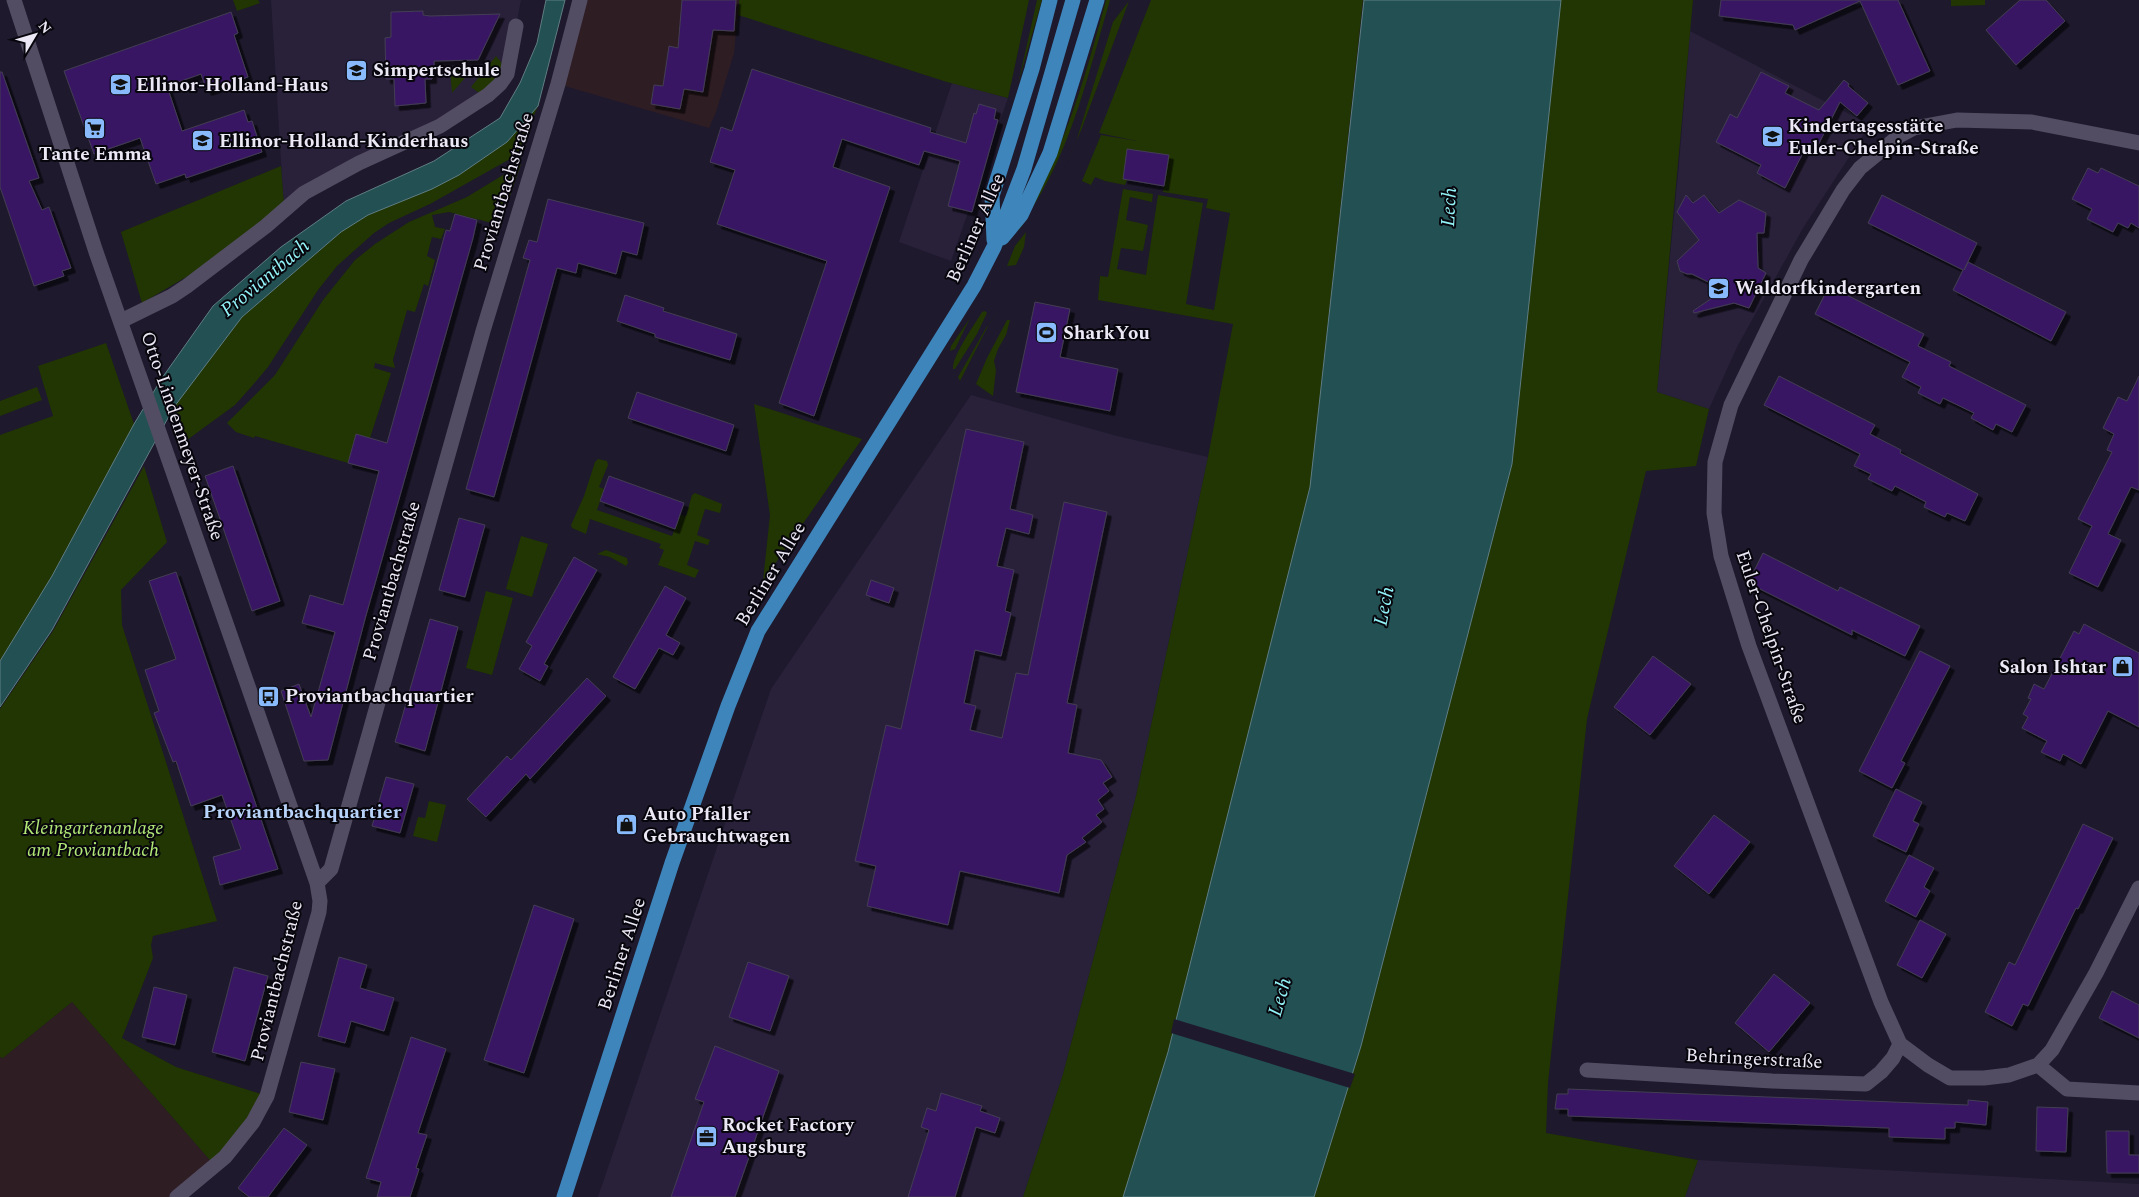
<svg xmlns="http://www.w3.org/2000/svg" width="2139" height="1197" font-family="Spectral,serif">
<defs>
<filter id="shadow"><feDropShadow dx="4.5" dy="4.5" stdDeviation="0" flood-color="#0009"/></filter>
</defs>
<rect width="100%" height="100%" fill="#1e192c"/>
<path fill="#2f1d24" d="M580,0H739L734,53L716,112L709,128L558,84Z
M72,1002L215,1166L177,1197H0V1057L3,1058Z"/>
<path fill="#29213a" d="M271,0H521L516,26L500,84L284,209Z
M1690,31L1870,125L1803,228L1737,347L1709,409L1657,392L1679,164Z
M952,83L1008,98L951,261L899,242Z
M971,395L1117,436L1208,457L1136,796L1063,1074L1023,1197H598L771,689Z
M1698,1160L2139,1184V1197H1685Z"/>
<path fill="#213602" d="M233,0H258L260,3L237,11Z
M739,0H1029L1008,98L947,82L738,15Z
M1037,0H1042L1018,84Z
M1106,0H1110L1108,7C1088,75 1072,145 1034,205C1029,213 1025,225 1017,231C1030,205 1045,179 1057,152C1078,103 1092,52 1106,0Z
M1151,0H1363L1310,487L1168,1052L1123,1197H1023L1063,1074L1136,796L1208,457L1233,324L1098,300L1100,276L1108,277L1123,189L1153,194L1152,202L1130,197L1126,220L1148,225L1143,251L1121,248L1117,269L1146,275L1158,195L1203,203L1186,304L1214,310L1230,213L1206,208L1208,199L1163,192L1169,155L1128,149L1123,179L1127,180L1125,185L1105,181L1095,177L1091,185L1082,181L1101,135L1137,141L1099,133Z
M1561,0H1693L1657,392L1709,409L1696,466L1646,471L1587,719L1548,1083L1546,1133L1698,1160L1685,1197H1314L1361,1046L1512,464Z
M1951,0H1985V5L1951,6Z
M1129,1L1082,128L1062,174L1076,142L1113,22Z
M496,56L505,67L482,95L471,87Z
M476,65L452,93L450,70Z
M538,106L517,155L430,204L389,223L374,233L337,266L318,290L268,367L252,386L235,405L187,440L174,407L242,317L341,232L368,215L432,189L459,175L507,142Z
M521,164L500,225L449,212L432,215L435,227L445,229L441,239L432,237L427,256L435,260L428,286L424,284L415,312L407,310L393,360L395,368L375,363L374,368L391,373L370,438L356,434L348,463L255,436L254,438L236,432L227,423L275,375L323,300L355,260L375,244L409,222L467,197Z
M281,166L284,204L198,270L142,303L121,232Z
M1026,232L1024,247L1016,265L1007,266L1015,246Z
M1002,308L989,324L960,381L958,377L986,328Z
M985,311L987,313L977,334L955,369H953C952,356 975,324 982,312Z
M970,318L955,349L950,351L951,346Z
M1007,320H1010L1006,335L998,349L994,361L996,370L993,396L976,384L987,358Z
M106,343L134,424L52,576L0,661V435L53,416L38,366Z
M37,387L42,400L0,416V401Z
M754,404L862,439L763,581L770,515Z
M598,459L607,461L608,465L599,487L604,489L597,510L672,536L680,515L686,516L692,495L695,493L722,504L720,513L705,509L697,535L710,540L708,545L695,541L687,565L699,570L695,578L658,565L664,550L659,548L661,544L590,519L586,534L572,528L571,525L584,496L595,462Z
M144,466L167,542L121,590L122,625L217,921L153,936L151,945L153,958L122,1038L176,1067L267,1096L215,1166L72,1002L3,1058L0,1057V709L53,631Z
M521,536L548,544L532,597L506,589Z
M606,550L627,558L628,563L626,566L610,557L597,554Z
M486,591L513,598L492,675L466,668Z
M429,801L446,805L437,842L413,836L418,817L425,818Z"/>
<path fill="#235052" stroke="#5f7e83" d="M546,0H565L538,106L507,142L459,175L432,189L368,215L341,232L242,317L174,407L52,630L0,707V661L52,576L134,424L162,378L213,306L281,247L346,201L434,161L500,118L520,83L537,43Z
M1364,0H1561L1512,464L1361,1046L1314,1197H1123L1168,1052L1310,487Z"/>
<path fill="#1e192c" d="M1174,1019L1355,1074L1350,1088L1171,1033Z"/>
<path fill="#371863" stroke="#433d53" filter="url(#shadow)" d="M682,0H736L734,31L713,30L703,92L684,89L680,109L651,104L654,85L663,86L669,46L678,48Z
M1721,0H1898L1930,71L1898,85L1860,1L1795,30L1793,25L1719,16Z
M2020,0H2046L2065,21L2016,65L1986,30Z
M423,11V15L430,16L500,14L478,60L434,61V66H432V79H425L426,103L395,106L394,79H386L385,38L391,37V12Z
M231,12L238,33L234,35L248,77L207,91L201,74L167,86L182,131L244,110L248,122L252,121L262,152L186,178L185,174L156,184L140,138L94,154L64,71Z
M752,69L931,128L930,132L966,143L974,113L976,114L979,104L996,109L994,119L998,120L972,212L948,206L960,161L924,151L919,165L842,139L833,167L890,187L814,416L779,403L827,261L717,224L735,170L710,162L721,127L732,131Z
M0,72H2L39,178L29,181L42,210L49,207L71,268L62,271L64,276L34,286L0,187Z
M1761,72L1789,86L1785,93L1819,110L1844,80L1849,84L1848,86L1868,103L1857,116L1840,102L1817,147L1808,143L1785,188L1757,173L1761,165L1716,142L1730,114L1737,118Z
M1127,149L1169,155L1164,186L1123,179Z
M2088,168L2098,173L2101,168L2139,186V228L2131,223L2128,228L2118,223L2113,232L2087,219L2092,209L2072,199Z
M1686,195L1693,203L1704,195L1719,213L1739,200L1766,213L1764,233H1757L1758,268L1766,273L1749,308L1734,303L1694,313L1693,311L1724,290L1692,274H1687L1680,271L1677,261L1699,240L1677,212Z
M1882,195L1977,243L1964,270L1968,262L2066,312L2051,341L1953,290L1963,270L1868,223Z
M548,199L644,223L637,255L622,251L616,274L578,263L576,273L557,268L494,497L466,489L530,260L523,258L529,240L537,242Z
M455,214L477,220L473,238L365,619L328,760L304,761L281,691L299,684L311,717L335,632L302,623L310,595L343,605L379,471L348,463L356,434L387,443L446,230L450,231Z
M1829,286L1924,334L1918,346L1951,362L1949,366L2026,405L2012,432L1996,424L1993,430L1971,418L1974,413L1943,398L1940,404L1918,393L1921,387L1902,377L1910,362L1815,314Z
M625,295L664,308L663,311L737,334L730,360L655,337V334L617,321Z
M1035,302L1070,309L1060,357L1118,369L1110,411L1016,392Z
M1779,376L1875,425L1870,434L1901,450L1900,453L1978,494L1965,521L1947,513L1945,517L1924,507L1926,502L1895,486L1892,491L1868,479L1871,474L1854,466L1860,454L1764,405Z
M2139,376V490L2131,487L2108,534L2121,540L2098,587L2069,573L2092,526L2078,519L2112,452L2107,450L2114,434L2103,428L2118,397L2127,401Z
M637,392L734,425L726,451L628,418Z
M966,429L1024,442L1010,509L1033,515L1029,534L1006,528L997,566L1014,570L1005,611L1011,613L1001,656L975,650L964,703L976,706L970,730L1002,738L1016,673L1028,675L1064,502L1107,512L1067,703L1077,705L1068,753L1101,760L1112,777L1103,783L1109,791L1098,800L1104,809L1096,815L1102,822L1082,838L1086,842L1067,855L1059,893L960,871L948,925L867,906L876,866L855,861L886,725L901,729Z
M233,466L280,601L252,611L205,476Z
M609,476L684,503L675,529L600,501Z
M459,518L485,525L465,597L439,590Z
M1763,553L1838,591L1840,587L1920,626L1905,656L1852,630V635L1748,583Z
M574,557L597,570L544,664L548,666L540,681L519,669L532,646L526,642Z
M176,572L278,869L220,885L213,857L241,849L222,795L191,806L176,761L173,762L154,713L159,711L145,670L176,659L149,581Z
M871,580L894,588L889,603L866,595Z
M665,586L686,598L666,635L680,643L673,655L659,648L635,689L613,677Z
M430,619L458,627L425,751L395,742Z
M2084,624L2139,653V727L2108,711L2081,764L2063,754L2060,761L2041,752L2047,741L2022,728L2028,717L2023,714L2031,699L2028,698L2034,684L2044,689L2074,631L2079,634Z
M1920,651L1950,666L1901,761L1905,763L1892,788L1859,771Z
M1653,656L1691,684L1650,735L1614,707Z
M587,678L606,696L530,779L526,774L486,817L467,799L507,756L511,760Z
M386,777L414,784L400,833L372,826Z
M1896,789L1922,802L1913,821L1919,824L1906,852L1873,836Z
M1714,815L1750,842L1709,894L1674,866Z
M2083,824L2113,838L2078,909L2076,908L2028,1006L2023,1004L2012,1026L1985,1012L2009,962L2015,965Z
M1909,855L1934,868L1924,887L1930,891L1916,917L1885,901Z
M534,905L574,919L524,1073L484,1060Z
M1920,920L1946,934L1922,978L1897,965Z
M339,957L367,965L360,988L394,998L384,1031L351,1021L345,1043L318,1036Z
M748,962L789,976L770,1031L729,1017Z
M234,967L268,976L245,1061L212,1052Z
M1774,974L1810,1003L1769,1052L1735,1023Z
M154,987L187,995L175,1045L142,1037Z
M2112,991L2139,1005V1038L2099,1018Z
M411,1037L446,1049L418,1133L427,1135L416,1168L419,1169L410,1197H377L381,1182L366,1178Z
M715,1046L779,1071L735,1197H671L704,1102L695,1099Z
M301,1062L335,1069L323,1120L289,1112Z
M1568,1089L1968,1105V1100L1988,1102L1986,1125L1955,1122V1128H1945V1139L1889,1137V1128L1568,1116V1109H1555L1557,1094H1568Z
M941,1093L982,1106L980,1111L1000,1118L995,1133L976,1127L955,1197H908L929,1130L921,1127L927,1108L936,1111Z
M2037,1107L2068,1108L2066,1152L2036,1151Z
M284,1128L307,1145L268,1197H249L238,1188Z
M2106,1131H2129V1155H2139V1173H2107Z"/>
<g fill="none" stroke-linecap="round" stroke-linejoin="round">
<path stroke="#534d63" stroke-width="15" d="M14,0L96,252L317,883L320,901L319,912L267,1096L253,1122L225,1157L177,1197
M2139,143L2032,122L1957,120L1914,128L1899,136L1860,168L1843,190L1801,260L1731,405L1715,462L1714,513L1721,556L1749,646L1881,1002L1900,1044L1928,1065L1950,1078H1984L2009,1075L2038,1065L2052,1050L2096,973L2139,888
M121,321L172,296L187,286L266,226L304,193L359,163L440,126L488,95L500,84L507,74L516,26
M317,883L331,869L483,331L558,84L580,0
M2038,1065L2067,1089L2139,1093
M1587,1070L1772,1081L1866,1084L1881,1072L1893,1058L1900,1044"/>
<path stroke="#3d85bb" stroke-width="15" d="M1002,238L1021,215L1050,153L1097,0
M994,240L992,196L1032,69L1050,0
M564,1197L672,863L728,706L758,631L974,286L994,247L1024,169L1073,0"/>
</g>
<defs>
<symbol id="school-square" viewBox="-11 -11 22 22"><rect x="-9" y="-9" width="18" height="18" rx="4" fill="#89bafc" stroke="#08060d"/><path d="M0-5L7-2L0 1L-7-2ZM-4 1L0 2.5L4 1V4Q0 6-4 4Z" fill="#111"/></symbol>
<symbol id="supermarket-square" viewBox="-11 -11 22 22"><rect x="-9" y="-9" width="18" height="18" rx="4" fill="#89bafc" stroke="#08060d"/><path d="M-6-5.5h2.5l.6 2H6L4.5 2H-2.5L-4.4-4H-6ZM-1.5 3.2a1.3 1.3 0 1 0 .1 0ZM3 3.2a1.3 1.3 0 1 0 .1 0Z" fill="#111"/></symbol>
<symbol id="stadium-square" viewBox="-11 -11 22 22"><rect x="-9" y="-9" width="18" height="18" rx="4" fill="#89bafc" stroke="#08060d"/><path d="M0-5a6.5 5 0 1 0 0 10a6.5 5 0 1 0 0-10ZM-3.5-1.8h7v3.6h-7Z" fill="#111"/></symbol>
<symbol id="shop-square" viewBox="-11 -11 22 22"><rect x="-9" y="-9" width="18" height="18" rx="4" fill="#89bafc" stroke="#08060d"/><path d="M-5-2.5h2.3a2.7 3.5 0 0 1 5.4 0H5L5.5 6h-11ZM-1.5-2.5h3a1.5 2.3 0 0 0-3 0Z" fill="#111"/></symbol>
<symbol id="bus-square" viewBox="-11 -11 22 22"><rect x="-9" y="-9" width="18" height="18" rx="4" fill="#89bafc" stroke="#08060d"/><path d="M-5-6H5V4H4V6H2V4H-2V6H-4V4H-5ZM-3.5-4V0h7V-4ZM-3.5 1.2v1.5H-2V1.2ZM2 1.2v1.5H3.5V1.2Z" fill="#111"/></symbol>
<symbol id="office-square" viewBox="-11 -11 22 22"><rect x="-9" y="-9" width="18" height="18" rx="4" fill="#89bafc" stroke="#08060d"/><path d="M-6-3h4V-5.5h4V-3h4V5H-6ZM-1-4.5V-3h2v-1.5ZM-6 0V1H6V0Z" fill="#111"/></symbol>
</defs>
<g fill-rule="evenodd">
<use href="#school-square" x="344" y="58" width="25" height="25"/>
<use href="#school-square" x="108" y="72" width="25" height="25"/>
<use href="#supermarket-square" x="82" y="116" width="25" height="25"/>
<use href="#school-square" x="1760" y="124" width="25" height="25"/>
<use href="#school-square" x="190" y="128" width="25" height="25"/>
<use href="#school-square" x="1706" y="276" width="25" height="25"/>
<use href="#stadium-square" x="1034" y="320" width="25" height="25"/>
<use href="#shop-square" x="2110" y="654" width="25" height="25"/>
<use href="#bus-square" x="256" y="684" width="25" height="25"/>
<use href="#shop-square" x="614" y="812" width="25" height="25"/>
<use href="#office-square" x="694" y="1124" width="25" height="25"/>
</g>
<g text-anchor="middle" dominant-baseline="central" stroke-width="4" stroke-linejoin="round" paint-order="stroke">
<g font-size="19" font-weight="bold" fill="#ece8f6" stroke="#08060d" text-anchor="start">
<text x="373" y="70">Simpertschule</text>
<text x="136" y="85">Ellinor-Holland-Haus</text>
<text x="1788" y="126">Kindertagesstätte<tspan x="1788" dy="22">Euler-Chelpin-Straße</tspan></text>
<text x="219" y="141">Ellinor-Holland-Kinderhaus</text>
<text x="95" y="154" text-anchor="middle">Tante Emma</text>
<text x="1735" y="288">Waldorfkindergarten</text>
<text x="1063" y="333">SharkYou</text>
<text x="2106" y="667" text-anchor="end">Salon Ishtar</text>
<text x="285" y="696">Proviantbachquartier</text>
<text x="643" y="814">Auto Pfaller<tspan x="643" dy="22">Gebrauchtwagen</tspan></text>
<text x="722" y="1125">Rocket Factory<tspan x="722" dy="22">Augsburg</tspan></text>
</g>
<g font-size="19" fill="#ece8f6" stroke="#08060d">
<text transform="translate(504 192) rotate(-73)">Proviantbachstraße</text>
<text transform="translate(976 228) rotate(-66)">Berliner Allee</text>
<text transform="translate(182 436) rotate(71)">Otto-Lindenmeyer-Straße</text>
<text transform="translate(771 574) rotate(-59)">Berliner Allee</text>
<text transform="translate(392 581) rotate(-74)">Proviantbachstraße</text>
<text transform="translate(1771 637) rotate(71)">Euler-Chelpin-Straße</text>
<text transform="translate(622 954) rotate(-72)">Berliner Allee</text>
<text transform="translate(277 981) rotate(-76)">Proviantbachstraße</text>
<text transform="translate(1754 1059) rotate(3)">Behringerstraße</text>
</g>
<g font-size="19" font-style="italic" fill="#b2e977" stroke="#08060d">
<text x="93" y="828">Kleingartenanlage<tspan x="93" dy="22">am Proviantbach</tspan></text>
</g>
<g font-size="20" font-style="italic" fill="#92f4f8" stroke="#08060d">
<text transform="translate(1449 207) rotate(-87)">Lech</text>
<text transform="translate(265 278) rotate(-40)">Proviantbach</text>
<text transform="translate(1384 606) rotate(-79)">Lech</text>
<text transform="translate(1280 997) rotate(-74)">Lech</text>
</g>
<g font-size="20" font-weight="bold" fill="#b8d3f9" stroke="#08060d">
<text x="302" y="812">Proviantbachquartier</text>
</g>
</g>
<g transform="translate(35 35) rotate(52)" stroke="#08060d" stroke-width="4" paint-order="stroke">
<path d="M0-4L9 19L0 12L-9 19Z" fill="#ece8f6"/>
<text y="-8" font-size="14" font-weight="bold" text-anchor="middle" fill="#ece8f6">N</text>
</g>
</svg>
